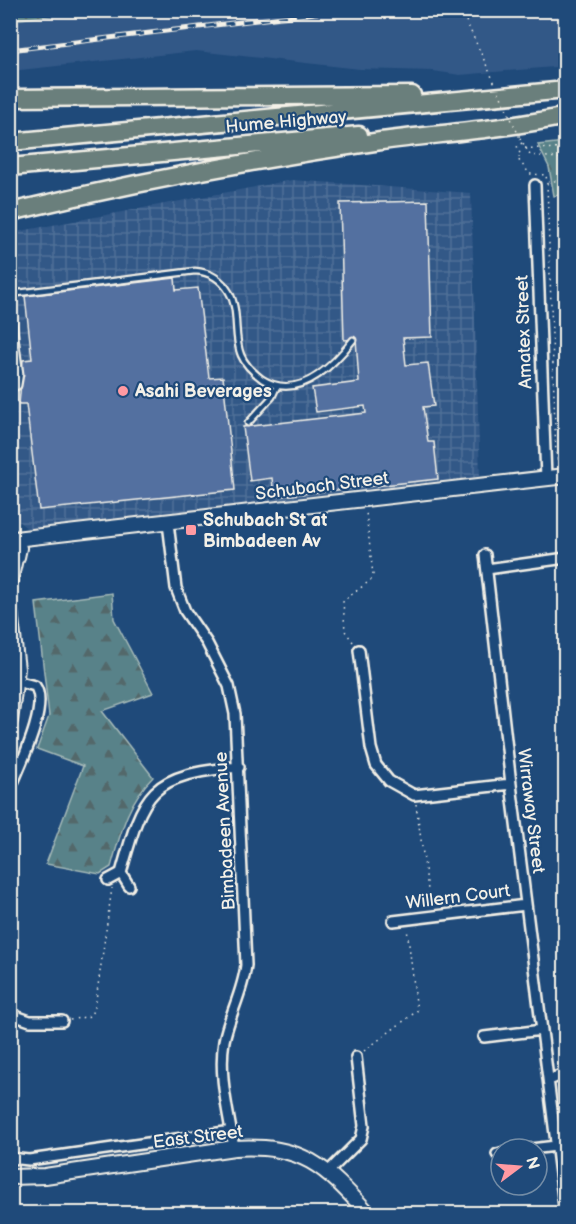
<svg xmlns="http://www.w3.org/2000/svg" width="576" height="1224" font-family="'Balsamiq Sans',sans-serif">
<defs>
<pattern id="industrial-grid" width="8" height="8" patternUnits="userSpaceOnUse" patternTransform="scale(1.5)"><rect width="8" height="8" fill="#325887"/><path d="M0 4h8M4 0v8" fill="none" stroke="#507098"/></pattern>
<pattern id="grass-dots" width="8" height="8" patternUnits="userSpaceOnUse" patternTransform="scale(1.5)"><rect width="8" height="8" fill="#598289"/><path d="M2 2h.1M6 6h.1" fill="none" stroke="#52686b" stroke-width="1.8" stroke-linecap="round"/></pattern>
<pattern id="forest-firs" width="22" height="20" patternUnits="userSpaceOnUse" patternTransform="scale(1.5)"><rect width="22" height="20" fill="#598289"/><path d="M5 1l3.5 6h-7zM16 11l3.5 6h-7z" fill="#52686b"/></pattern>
<pattern id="park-crowns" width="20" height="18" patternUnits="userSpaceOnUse" patternTransform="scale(1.5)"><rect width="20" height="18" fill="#598289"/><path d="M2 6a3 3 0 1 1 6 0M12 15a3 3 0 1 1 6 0" fill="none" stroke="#52686b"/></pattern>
</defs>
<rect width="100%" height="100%" fill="#1f4a7a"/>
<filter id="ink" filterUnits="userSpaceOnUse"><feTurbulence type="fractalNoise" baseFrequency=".0167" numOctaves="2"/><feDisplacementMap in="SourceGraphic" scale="12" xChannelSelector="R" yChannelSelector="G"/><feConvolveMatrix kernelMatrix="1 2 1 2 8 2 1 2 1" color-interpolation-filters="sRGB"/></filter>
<g filter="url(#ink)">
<path fill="#325887" d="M74,10L565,11V66L460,75L433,71L360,69L196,51L11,71L10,19Z"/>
<path fill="url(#industrial-grid)" d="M292,180L471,193L480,477L28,529L18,521L11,444L10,233Z"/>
<path fill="url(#grass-dots)" stroke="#a6bab8" stroke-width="1.5" d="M11,10H94V11L11,20Z"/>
<path fill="url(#forest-firs)" stroke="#a6bab8" stroke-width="1.5" d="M112,593L114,619L153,693L102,711L153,777C127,803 121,832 111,867L100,874L46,864L83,766L37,749L49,716L36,603Z"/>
<path fill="url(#park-crowns)" stroke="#a6bab8" stroke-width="1.5" d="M565,142V194L554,196L549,167L538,145Z"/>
<path fill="#5270a0" stroke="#f4f1e8" stroke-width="1.5" d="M428,201L432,337L403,338L406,365L428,363L434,406L423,407L428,442H434L438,479L274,497L272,478L250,481L243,427L366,413L365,406L316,412L312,388L359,382L356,339L344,340L340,203Z
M175,278L176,290L198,288L209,378L223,377L235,490L39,510L26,404H19L23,360L32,359L25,296Z"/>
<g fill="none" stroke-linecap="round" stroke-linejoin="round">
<defs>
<path id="lane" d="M10,294L195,271C210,272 222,280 229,292C240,311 233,336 241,355C245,365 254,373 262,379C298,402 332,367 353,340
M10,298L20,374L18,386L10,390
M248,423L272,397L277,386"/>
<path id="street" d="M535,185L546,478
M168,523L176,588L185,611L207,643L229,686L235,714L246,965C243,992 229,1015 224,1041C218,1076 229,1114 234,1148
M485,555L511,784L565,1214
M487,569L566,558
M359,650L371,748L376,765L389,781L414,795L511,784
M10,790C19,767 50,706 35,686L16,681
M108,880L121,873
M129,886L121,873C144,790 149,775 239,767
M393,921L526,905
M10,1014L30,1021H62
M484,1037L542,1030
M549,1080L566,1073
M531,1149L556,1146
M497,1154L501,1153
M10,1158L29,1160L232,1131
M329,1171L361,1139L364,1126L356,1057"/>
<path id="secondary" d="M10,536L19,548L17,557L10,561
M15,539L566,476
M10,581L15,559
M10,611L17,669L10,721
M10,1177L45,1176L234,1148C304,1144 324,1166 369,1214"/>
<path id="highway" d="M10,98L412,95
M10,142L566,90
M10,167L359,135
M10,212C132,183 257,159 381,141C443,133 505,129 566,116"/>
</defs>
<use href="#lane" stroke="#f4f1e8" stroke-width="9"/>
<use href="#street" stroke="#f4f1e8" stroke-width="14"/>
<use href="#secondary" stroke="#f4f1e8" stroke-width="18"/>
<use href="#highway" stroke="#f4f1e8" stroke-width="21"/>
<path stroke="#f4f1e8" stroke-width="1.5" stroke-dasharray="1.5 4.5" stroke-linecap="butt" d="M520,138L530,155L566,159
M522,143L517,146L521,156L517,158L529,173
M525,148L566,149
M530,174L546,175L547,183L556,457L561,464L566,463
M548,182L566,179
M10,512L12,523L15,525
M353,642L345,631L343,601L371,580L373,575L366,512
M416,804L430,904L426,908
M70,1020L90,1016L95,1007L112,888
M364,1051L417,1011L407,928"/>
<use href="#lane" stroke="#1f4a7a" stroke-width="4.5"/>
<use href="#street" stroke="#1f4a7a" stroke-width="9"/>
<use href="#secondary" stroke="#1f4a7a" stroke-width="14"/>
<use href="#highway" stroke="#6b7f7c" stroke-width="16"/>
<defs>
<path id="rail" d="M10,50L340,10"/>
</defs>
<use href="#rail" stroke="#f4f1e8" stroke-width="5"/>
<use href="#rail" stroke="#1f4a7a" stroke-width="3" stroke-dasharray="9" stroke-linecap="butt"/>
<path stroke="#f4f1e8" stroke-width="1.5" stroke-dasharray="1.5 4.5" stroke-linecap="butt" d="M461,10L520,138"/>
</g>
</g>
<g fill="#ff9aa2" stroke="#1f4a7a" stroke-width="2">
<circle cx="123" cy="391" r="6"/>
<rect x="185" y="524" width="12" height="12" rx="3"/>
</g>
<g text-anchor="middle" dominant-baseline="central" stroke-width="4.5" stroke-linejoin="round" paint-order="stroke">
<g font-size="18" fill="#f4f1e8" stroke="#1f4a7a">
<text transform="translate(286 122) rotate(-5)">Hume Highway</text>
<text transform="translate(524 332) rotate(-92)">Amatex Street</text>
<text transform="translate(322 486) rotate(-7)">Schubach Street</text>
<text transform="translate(531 811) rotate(83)">Wirraway Street</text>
<text transform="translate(225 831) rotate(-93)">Bimbadeen Avenue</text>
<text transform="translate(458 897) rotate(-7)">Willern Court</text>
<text transform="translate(198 1137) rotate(-7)">East Street</text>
</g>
<g font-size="18" font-weight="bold" fill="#f4f1e8" stroke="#1f4a7a" text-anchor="start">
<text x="135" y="391">Asahi Beverages</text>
<text x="203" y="520">Schubach St at<tspan x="203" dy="21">Bimbadeen Av</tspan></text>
</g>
</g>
<rect width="576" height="1224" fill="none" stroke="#1f4a7a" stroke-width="36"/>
<rect x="18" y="18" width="540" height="1188" fill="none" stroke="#f4f1e8" stroke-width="2" filter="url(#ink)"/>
<g transform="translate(519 1167) rotate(74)"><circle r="28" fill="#1f4a7a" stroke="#748da6" stroke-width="1.5"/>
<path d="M0-4.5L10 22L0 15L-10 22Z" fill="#ff9aa2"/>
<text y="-9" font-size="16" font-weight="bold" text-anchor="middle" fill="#f4f1e8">N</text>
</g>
</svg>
